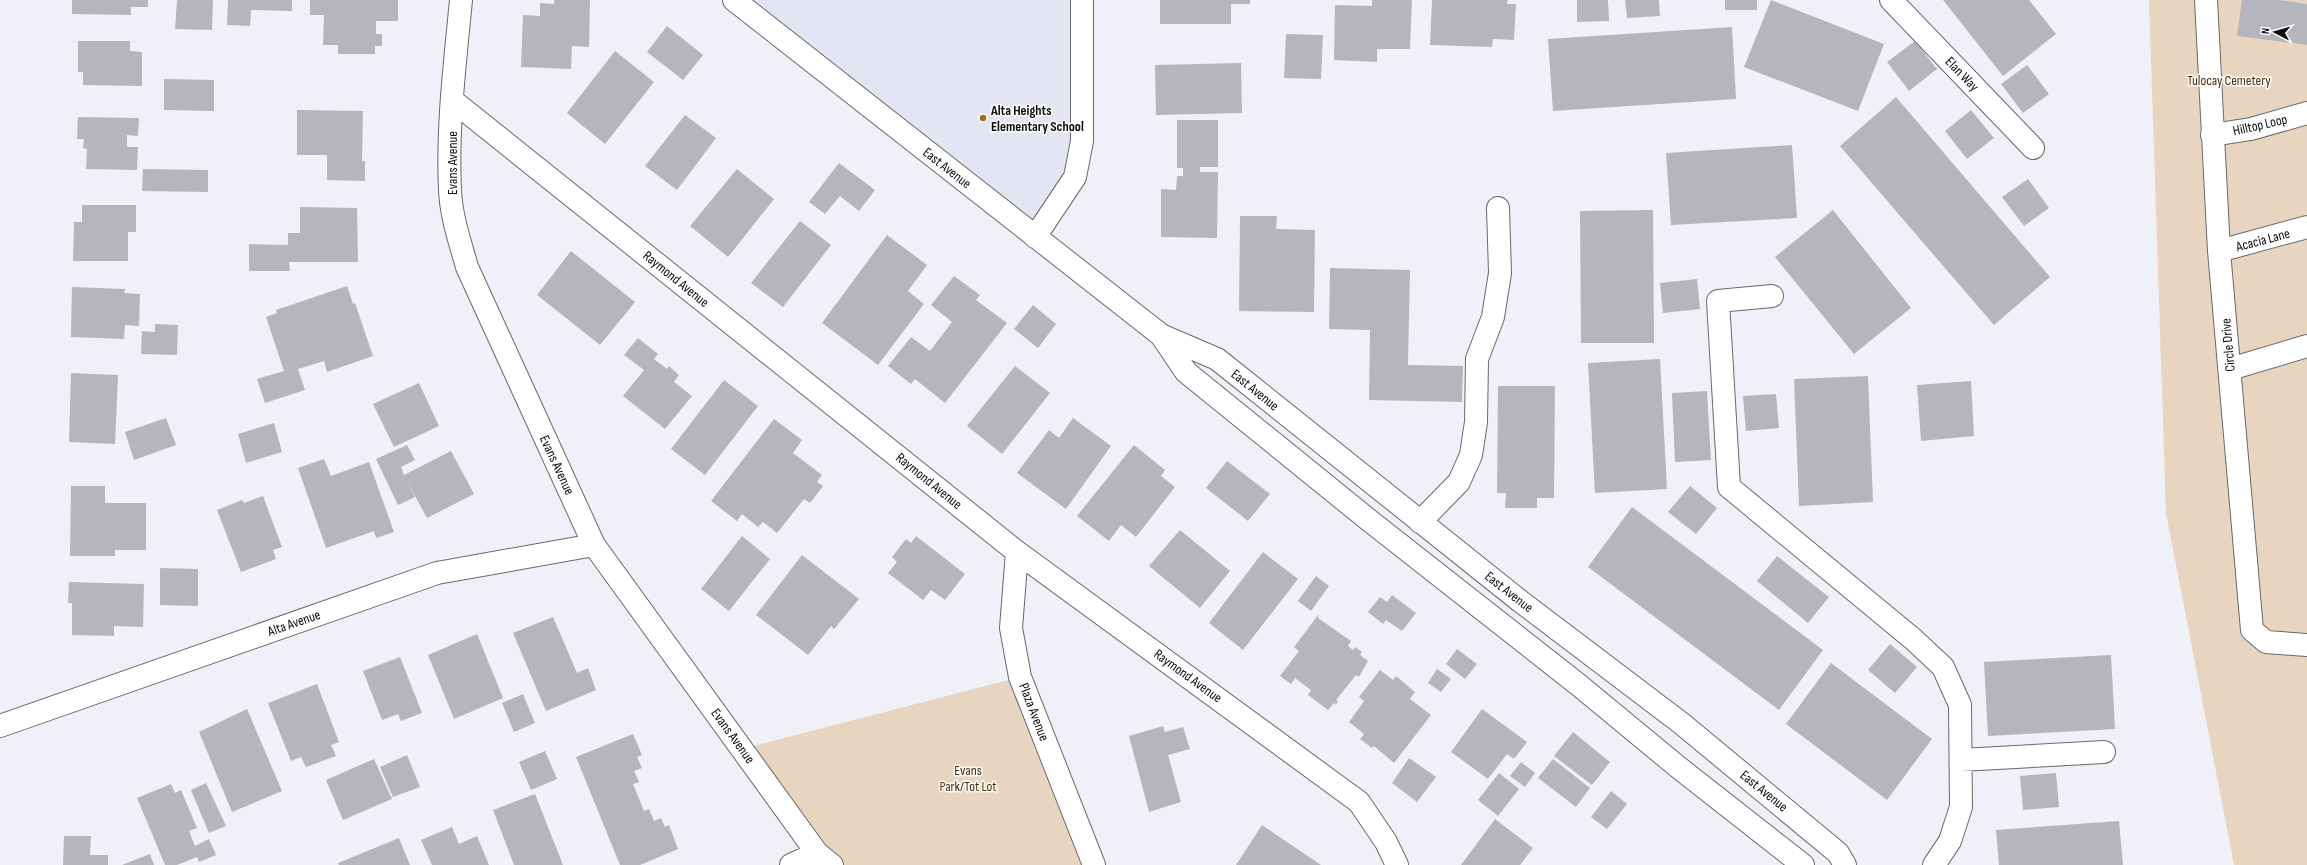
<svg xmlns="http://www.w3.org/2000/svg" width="2307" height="865" font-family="'Sofia Sans Condensed',sans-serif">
<rect width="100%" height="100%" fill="#f0f1f8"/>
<path fill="#e3e5f2" d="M734,0H1082V141L1035,237Z"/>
<path fill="#e8d5bf" d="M2149,0H2307V865H2234L2166,513Z
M1020,677L1094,865H832L742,749Z"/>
<path fill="#b5b6bc" d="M72,0H148V7H131V15L72,14Z
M177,0H213L212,30L175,29Z
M228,0H292V11L251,10L250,26L227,25Z
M310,0H398V21H376V34H382V46H375V54H338V45H323L324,15H310Z
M554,0H590L589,47L572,46L571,69L521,67L523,15L540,16V3L554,4Z
M1160,0H1250V4H1231V24H1160Z
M1372,0H1412L1410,49H1377V62L1334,60L1335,5L1372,6Z
M1432,0H1508L1507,4H1516L1514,40L1493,39L1492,47L1430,45Z
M1577,0H1608L1609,21L1577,22Z
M1625,0H1659L1660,16L1627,18Z
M1725,0H1757V10H1725Z
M1771,0L1884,44L1858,111L1744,67Z
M1943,0H2029L2056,34L2003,76Z
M2242,0H2279L2307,4V45L2237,36Z
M667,26L703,55L683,80L647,52Z
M1732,27L1736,99L1553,111L1548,39Z
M1286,34L1323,35L1321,79L1284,78Z
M78,41H130V51L142,52V86L83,85V72H78Z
M1915,41L1937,69L1909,91L1887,62Z
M615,51L654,82L605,144L567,113Z
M1241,63L1242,113L1156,115L1155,65Z
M2027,65L2049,94L2023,113L2001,84Z
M164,79L214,80V111L164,110Z
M1896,97L2050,277L1994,325L1840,146Z
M297,110L363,111L362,161H365V181L327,180V155H297Z
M1971,110L1994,138L1967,159L1945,131Z
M685,115L716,138L677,190L645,166Z
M78,117L139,118L138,136L127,135V147H138L137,170L86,169L87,149L83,148L84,139H77Z
M1177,120H1218V167H1200V172H1218L1217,238L1161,237V189L1176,190L1177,176H1183V168H1177Z
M1792,145L1797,218L1671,225L1666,153Z
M839,163L875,190L859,211L840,196L825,214L809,202Z
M143,169L208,170V192L142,191Z
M737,169L774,199L728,257L690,226Z
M2028,179L2049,208L2024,226L2002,197Z
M82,205H136V232H128V261H73L74,222H82Z
M300,207L357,208L358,262H289L290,271H249V244L288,245V233H300Z
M1653,210L1654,343H1581L1580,211Z
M1833,210L1911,308L1854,354L1775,257Z
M1240,216H1277L1276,229L1315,230L1314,312L1239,311Z
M800,221L831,245L783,307L751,283Z
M887,235L927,265L908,291L924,304L878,365L822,323Z
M571,251L635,302L600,345L537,295Z
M1330,268L1410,270L1408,365L1463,366L1462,402L1369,400L1370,330L1329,329Z
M954,276L980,295L976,300L1007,323L945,403L915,379L911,384L888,366L911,337L930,351L952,322L931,305Z
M1697,279L1700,309L1663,313L1660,283Z
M347,286L353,304L355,303L373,356L327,372L324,361L298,369L305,390L265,403L257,379L284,371L266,317L277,313L276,310Z
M72,287L125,289L124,293L140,294L139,326L125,325L124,339L71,337Z
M1033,305L1056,324L1038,348L1014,329Z
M155,324L178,325L177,355L141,354L142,331L155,332Z
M638,338L658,354L654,359L667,369L669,366L679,375L674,382L692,396L665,429L623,396L644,370L624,355Z
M1660,359L1667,489L1595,493L1588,363Z
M1015,366L1050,393L1002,454L967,426Z
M71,373L118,375L115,444L69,442Z
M1868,376L1873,502L1799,506L1794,379Z
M724,380L758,406L705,475L671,449Z
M1971,381L1974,436L1921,441L1917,385Z
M419,383L439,426L394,447L373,404Z
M1498,386H1555L1554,498H1537V508H1505L1506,493H1497Z
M1707,391L1711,460L1675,462L1672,393Z
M1776,394L1779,428L1746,431L1743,396Z
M166,418L176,445L134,460L125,432Z
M1073,418L1111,446L1066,509L1017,473L1049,430L1059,438Z
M774,419L802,440L793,453L822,475L817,482L823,486L810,503L804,499L777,533L763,522L758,527L742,514L737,521L711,501Z
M274,423L282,452L246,463L238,434Z
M407,445L415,460L401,467L404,475L451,451L474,494L427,518L407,481L415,497L398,505L376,459Z
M1134,445L1165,470L1161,476L1175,487L1136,537L1121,525L1109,541L1077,516Z
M324,459L331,476L369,462L394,532L376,538L374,531L326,548L298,468Z
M1227,461L1270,494L1248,521L1206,488Z
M71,486H105V503H146V550H115V556H70Z
M1690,486L1717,508L1696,534L1668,512Z
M263,496L282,547L273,550L276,559L241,572L217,510L242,500L244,503Z
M1632,507L1823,650L1779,710L1588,567Z
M1180,530L1230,571L1200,608L1149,566Z
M742,536L770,559L729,611L701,589Z
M916,536L965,574L945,600L931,590L923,600L888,573L897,562L892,557L906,539L911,543Z
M1263,552L1298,579L1243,650L1209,623Z
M802,555L859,599L834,629L831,626L808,655L756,615Z
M1777,556L1829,597L1808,623L1757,581Z
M160,568L198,569V606L160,605Z
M1316,576L1329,586L1311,611L1298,601Z
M69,582L144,584L143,627L114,626V636L72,635V603H68Z
M1392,595L1416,613L1402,631L1386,620L1383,624L1368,612L1380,597L1387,602Z
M1319,614L1318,618L1351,641L1348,646L1353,650L1355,647L1362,652L1360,655L1368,661L1359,677L1356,675L1336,700L1338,701L1336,705L1334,703L1328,710L1308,695L1311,690L1295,678L1291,684L1280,676L1299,651L1294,647Z
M553,617L577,673L588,668L596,690L546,711L513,633Z
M477,634L503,698L454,719L428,655Z
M1890,644L1917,667L1895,693L1868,670Z
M1457,649L1477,664L1465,679L1446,664Z
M2111,655L2115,729L1988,736L1984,662Z
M400,657L422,713L401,721L398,714L382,720L363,671Z
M1831,663L1932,739L1887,800L1786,724Z
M1437,669L1451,679L1441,692L1428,683Z
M1380,670L1393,680L1396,676L1415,692L1410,699L1431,715L1394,763L1374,746L1372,748L1360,739L1364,734L1349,722L1364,701L1359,697Z
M317,684L339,742L331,745L336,756L306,767L301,757L291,761L268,703Z
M523,694L535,723L514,732L502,703Z
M247,709L282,791L232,812L199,732Z
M1482,709L1527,742L1514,759L1507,754L1488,779L1451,752Z
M1163,726L1165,732L1183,727L1190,749L1168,755L1181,802L1149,812L1129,736Z
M1573,732L1610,762L1592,785L1554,756Z
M633,734L642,755L637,757L642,768L634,771L639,782L633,784L644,811L649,809L654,821L661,818L665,827L669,825L678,849L640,865H620L576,757Z
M545,751L557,779L531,790L519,762Z
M407,755L420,787L393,797L380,767Z
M1409,758L1436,777L1417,802L1392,783Z
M374,759L392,799L343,820L326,780Z
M1553,759L1590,788L1576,807L1538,778Z
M1521,762L1535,773L1525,787L1510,776Z
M1499,773L1519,789L1498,816L1478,800Z
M2056,773L2059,807L2023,810L2020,776Z
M206,783L226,826L209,833L191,790Z
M171,784L175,793L181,790L197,828L189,831L195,846L209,839L216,855L199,862L197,857L177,865H165L137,798Z
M1611,791L1627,804L1607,829L1591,817Z
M535,794L563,865H514L493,810Z
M1495,819L1533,848L1520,865H1461Z
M2119,821L2123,865H1999L1996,830Z
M1262,825L1321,865H1236Z
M452,827L459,844L477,836L489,865H432L421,840Z
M64,836H91L90,855H108V865H63Z
M399,838L410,865H339L338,863Z
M150,854L154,865H122Z"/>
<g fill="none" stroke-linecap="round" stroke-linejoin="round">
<defs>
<path id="minor" d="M461,0C455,63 447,127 450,190C451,216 460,242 467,267L594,545L817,853L832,865
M734,0L1161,335L1217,359L1520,601L1681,723L1838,853L1845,865
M1891,0L2033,148
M2206,0L2219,251L2252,630L2266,642L2307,645
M452,100L1017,552L1359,802L1386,842L1397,865
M2212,135L2251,129L2307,113
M1035,237L1075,177L1082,141V0
M2219,251L2307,227
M1772,296L1718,301L1729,487L1913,639L1943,667L1960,705L1961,807L1950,841L1934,865
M1161,335L1186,372L1370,521L1580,686L1678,767L1803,865
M2230,369L2307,346
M1420,522L1459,482L1471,455L1476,422L1477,359L1493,317L1500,273L1498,208
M1017,552L1011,628L1020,677L1094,865
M0,726L437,573L594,545
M1961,760L2104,752
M791,865L817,853"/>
</defs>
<use href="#minor" stroke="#68686e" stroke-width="24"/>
<use href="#minor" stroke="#fff" stroke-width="22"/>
</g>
<circle fill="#9d6a20" stroke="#fff" stroke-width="1.5" cx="983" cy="118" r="4"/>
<g text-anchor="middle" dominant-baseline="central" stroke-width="3" stroke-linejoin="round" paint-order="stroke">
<g font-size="14" fill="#0b0b0d" stroke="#fff">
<text transform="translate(1962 74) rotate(46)">Elan Way</text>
<text transform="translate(2260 125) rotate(-13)">Hilltop Loop</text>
<text transform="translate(452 163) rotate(-90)">Evans Avenue</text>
<text transform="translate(947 168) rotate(38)">East Avenue</text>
<text transform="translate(2263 240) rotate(-15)">Acacia Lane</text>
<text transform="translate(676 279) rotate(39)">Raymond Avenue</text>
<text transform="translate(2228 345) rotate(-95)">Circle Drive</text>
<text transform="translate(1255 390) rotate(39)">East Avenue</text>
<text transform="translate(557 465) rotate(65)">Evans Avenue</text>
<text transform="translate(929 481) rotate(39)">Raymond Avenue</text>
<text transform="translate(1509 592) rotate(38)">East Avenue</text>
<text transform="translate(294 623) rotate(-19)">Alta Avenue</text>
<text transform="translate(1188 676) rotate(36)">Raymond Avenue</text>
<text transform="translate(1034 712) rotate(69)">Plaza Avenue</text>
<text transform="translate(733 736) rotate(54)">Evans Avenue</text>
<text transform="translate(1764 791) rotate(39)">East Avenue</text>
</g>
<g font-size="14" fill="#482d03" stroke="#fff">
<text x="2229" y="80">Tulocay Cemetery</text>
<text x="968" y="770">Evans<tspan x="968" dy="16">Park/Tot Lot</tspan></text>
</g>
<g font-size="14" font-weight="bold" fill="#0b0b0d" stroke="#fff" text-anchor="start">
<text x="991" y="110">Alta Heights<tspan x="991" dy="16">Elementary School</tspan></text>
</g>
</g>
<g transform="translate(2275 32) rotate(276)" stroke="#ffffff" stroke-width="3" paint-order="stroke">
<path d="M0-3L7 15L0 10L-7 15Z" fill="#0b0b0d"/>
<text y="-6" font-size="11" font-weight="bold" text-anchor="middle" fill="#0b0b0d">N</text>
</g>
</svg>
